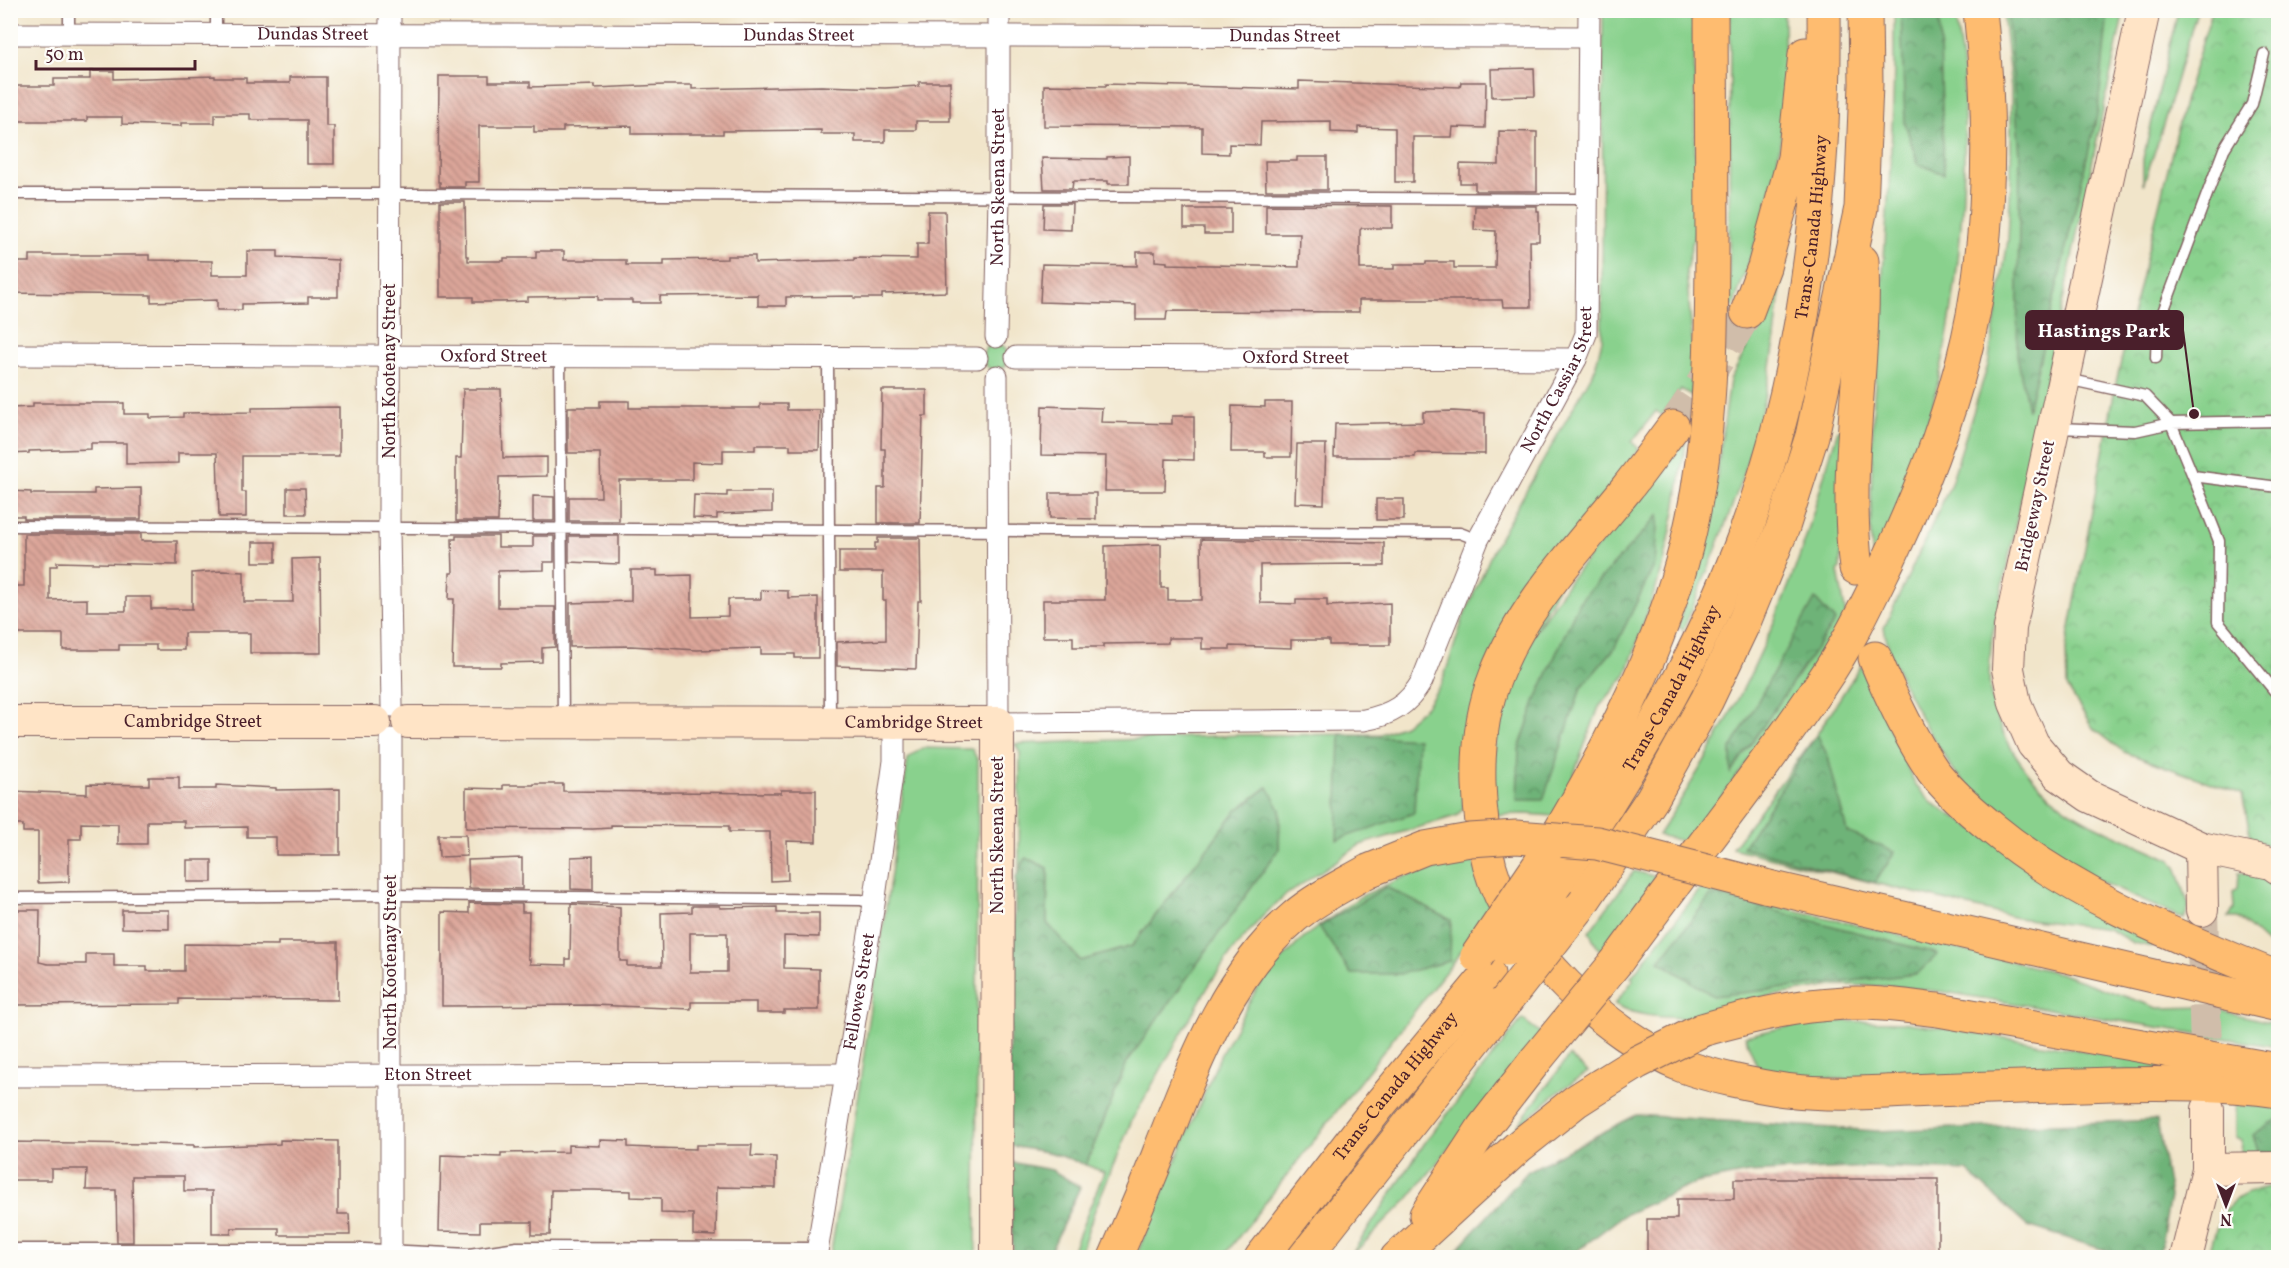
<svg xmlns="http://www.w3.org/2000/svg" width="2289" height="1268" font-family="Vollkorn,serif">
<defs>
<pattern id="forest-crowns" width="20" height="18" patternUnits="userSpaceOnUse" patternTransform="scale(1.5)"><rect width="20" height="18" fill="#6eb378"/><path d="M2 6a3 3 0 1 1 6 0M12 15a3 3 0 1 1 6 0" fill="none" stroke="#5c9163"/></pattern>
<pattern id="park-crowns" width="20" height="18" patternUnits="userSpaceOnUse" patternTransform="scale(1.5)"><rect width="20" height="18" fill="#89d18d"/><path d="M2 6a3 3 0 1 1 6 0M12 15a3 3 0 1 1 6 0" fill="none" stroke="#78b37a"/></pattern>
<pattern id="building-back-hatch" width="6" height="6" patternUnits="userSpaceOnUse" patternTransform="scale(1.5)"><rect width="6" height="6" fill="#dca69a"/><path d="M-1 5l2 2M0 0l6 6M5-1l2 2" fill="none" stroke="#b4877e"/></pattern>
</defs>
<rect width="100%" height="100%" fill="#fdfcf7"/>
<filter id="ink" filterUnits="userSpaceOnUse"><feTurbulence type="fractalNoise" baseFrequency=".0167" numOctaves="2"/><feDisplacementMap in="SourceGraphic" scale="12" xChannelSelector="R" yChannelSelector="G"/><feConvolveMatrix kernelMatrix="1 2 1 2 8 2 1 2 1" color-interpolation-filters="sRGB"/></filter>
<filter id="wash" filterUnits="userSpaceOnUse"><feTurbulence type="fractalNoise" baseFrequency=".008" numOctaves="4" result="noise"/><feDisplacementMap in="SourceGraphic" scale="24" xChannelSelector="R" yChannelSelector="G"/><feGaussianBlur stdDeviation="1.35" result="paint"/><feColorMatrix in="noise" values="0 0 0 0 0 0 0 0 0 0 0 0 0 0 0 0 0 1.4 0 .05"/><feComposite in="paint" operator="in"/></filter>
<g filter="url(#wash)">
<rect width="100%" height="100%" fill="#f1e5ca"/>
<path fill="#89d18d" stroke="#6a785c" stroke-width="1.5" d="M1603,11H1694L1696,227L1686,271L1692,335V396L1681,389L1662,415L1656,411L1632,442L1639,449L1611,486L1465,764L1463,809L1456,816L1360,845L1283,897L1261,918L1234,949L1211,982L1132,1120L1094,1212L1079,1257H1070L1104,1172L1086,1165L1127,1062L1279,849L1280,810L1267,787L1236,811L1132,946L1081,961L1047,923L1048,868L1026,858L1019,871L1020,753L1015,744L1242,735L1381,734L1404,725L1426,706L1442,683L1465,613L1495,546L1595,369L1602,340V314Z
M1730,11H1784C1784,46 1786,81 1783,116C1779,182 1755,245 1733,307L1729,305Z
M1894,11H1954C1957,31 1962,53 1963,74C1969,195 1957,327 1922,443C1910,483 1891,522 1875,562C1869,544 1871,521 1871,503C1872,468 1872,433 1874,398C1882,269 1896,140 1894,11Z
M2003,11H2124L1992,637C1990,658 1987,680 1992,701C2004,749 2039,795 2083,819C2111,835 2142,845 2171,860L2177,869L2189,906L2184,919L2080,873L1990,808L1955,772L1929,732L1903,684L1889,650L1884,628L1950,486L1988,365L2008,240L2011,178V90Z
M2178,11H2197L2159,139L2143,185V159Z
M1781,265L1784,266C1778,298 1777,330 1772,361C1755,455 1720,543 1683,630L1678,626L1713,503L1730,380L1761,320L1757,317Z
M983 357a13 13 0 1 1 26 0a13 13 0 1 1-26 0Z
M1845,429L1840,569L1838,571L1846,616L1820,660L1689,843L1658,835C1718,745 1770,645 1804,543C1816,505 1826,467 1838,430Z
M1686,440L1675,511L1663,567L1626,675L1599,707L1573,776L1554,816L1525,814L1494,815L1492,769L1500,709L1523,649L1569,581Z
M1861,665L1916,786L1932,803L2155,939L2152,947L2133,943L2109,929L2017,918L1732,848L1817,734Z
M922,748L972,749L978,761L976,1257H830L860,1082L908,759Z
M1472,860L1494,905L1469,935L1470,940L1223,1257L1135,1258L1220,1056L1256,990L1276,966L1304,937L1360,897L1406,876Z
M1634,871L1661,878L1603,956L1589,932Z
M2239,872L2278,879V962L2275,960V951L2243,922L2237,918H2228L2234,908L2233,892L2238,889Z
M1701,888L2059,973L2158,1008L2206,1007L2278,1024V1047L1945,992L1891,986L1839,985L1751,999L1728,1004L1685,1020L1681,1018C1657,1017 1635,1016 1615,1004L1634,979L1631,977Z
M1522,1019L1542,1034L1408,1199L1349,1258L1426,1141Z
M1829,1021L1903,1022L2201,1069L1870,1081L1760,1074L1745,1036L1790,1026Z
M1569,1056L1588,1072L1558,1092L1514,1130Z
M2235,1105L2278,1107V1159L2241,1153L2242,1141L2235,1138Z"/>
<path fill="url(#forest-crowns)" stroke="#5c6952" stroke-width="1.5" d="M1901,11H1939L1944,174L1918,164L1905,123Z
M2007,11H2108L2098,111L2028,410L2017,355L2020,154Z
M1659,515L1655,564L1614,649L1581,688L1543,800H1517L1519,749L1536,699L1579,602Z
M1815,599L1835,621L1731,773V749Z
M1340,734L1418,739L1414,813L1337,840Z
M1817,734L1828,757L1847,832L1895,852L1875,883L1743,847Z
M1268,787L1280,810L1279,849L1127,1062L1086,1165L1052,1153L1005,1145L1016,877L1026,858L1048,868L1047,923L1080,961L1132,946L1236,811Z
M1386,887L1451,920L1450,961L1400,974H1351L1319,926Z
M1712,894L1938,954L1917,974L1713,996L1659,961Z
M1636,1115L1878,1131L2157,1120L2170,1197L2159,1256L2121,1255L2028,1226L1967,1171L1871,1167L1748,1173L1696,1183L1624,1215L1569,1257H1472L1456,1251L1528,1171Z
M2278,1120V1154L2258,1150L2253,1136L2270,1123Z
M1010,1162L1052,1170L1080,1187L1048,1257H1013Z"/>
<path fill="url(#park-crowns)" stroke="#6a785c" stroke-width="1.5" d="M2212,11H2278V850L2251,838L2242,794L2124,752L2093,728L2067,687L2066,649L2117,378L2185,98Z
M2278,1185V1257H2208C2220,1210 2227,1194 2278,1185Z"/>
<g id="blocks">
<path fill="url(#building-back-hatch)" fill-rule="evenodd" d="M1534,68L1535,96L1492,97L1491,69Z
M90,71H114V79L215,76V78H246V83H290V77H326V126H334V164H307V120H250V114H215V123H181V126L122,124V117H87V121H10V86H54V79H90Z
M439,76H489V82H530V87L595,85V88L664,85H692V89L821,86L885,88L919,86V82H950V121H916V130H885V142H855V134H821V130L723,131V134H632V126L563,127V132H534V126H479V182H465V187H440V182H438Z
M1299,81L1460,87L1461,82H1486L1485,128L1453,127L1452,137H1413V182H1395V128L1358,127V133L1331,132V121L1261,122L1260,145L1229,144V154L1202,153V127L1044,126V85L1106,86V84L1299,89Z
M1499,131L1537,132V191H1475V183H1460V164L1499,165Z
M1129,156V184H1108V181H1073L1072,189H1044L1042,158L1107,159V157Z
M1297,157H1327V190H1266L1265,161H1297Z
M440,202H465L466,256H468V261H504V258H536V251H564V260H626V265H664V260L727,259V256H755V263L854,260V258L917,259V244H928V211H945L947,292L882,294V298H854V296L786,297V306H758V295L660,296V303H632V300H598V296L528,297V301L499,302H473V297H440Z
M1044,204H1072L1071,230L1043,229Z
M1266,205L1392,206V228H1362L1360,230V269H1394V264H1426V262H1454V268H1495L1496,231L1474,230L1475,206H1537V211H1539V241H1530L1531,307H1503L1502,300H1359V312L1167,311L1166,320H1136V305L1040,302L1042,264L1137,266V252H1155V261L1167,262V264L1299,267L1300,234H1266Z
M1184,209H1231V234H1204V228H1184Z
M247,251H278V257L338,260V297H308V303L242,304V310H217V300L151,302V295L10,293V262H30V255H149V260L212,261V275H247Z
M463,389H501L503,458L547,457V476L499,477L498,521H456V458H461Z
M882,390H927V416H923L920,523H878V488H885V449H881Z
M600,401H629V408H760V404H787V410H820L819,450H790V445H755V450H723V463L692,462V480H619V521H569V497H601L600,453H568V407H600Z
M1265,402H1292L1291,457H1265V452H1231L1232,406L1265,407Z
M33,403H124V414H150V418L183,417V413L252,412V408L339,407V456H242V492H246V517H219L217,453H178V463L126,464V443H91V449L29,451V453L10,454V408L33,407Z
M1042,406L1102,408L1101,422L1172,424V416H1194V460L1166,459L1165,491H1105L1106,456L1041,455Z
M1453,411L1485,413V454L1415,453V457H1334L1335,424L1423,422V412Z
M1297,444H1326L1324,504L1295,503Z
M141,488V519H24V516H10V491L31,492V494H94V489Z
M287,488H305L306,514H287Z
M727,492H772V512L717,514V519L693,518L694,495L727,496Z
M1050,493H1096V519L1050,518Z
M533,496L554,497V521H533Z
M1376,499H1404V520H1376Z
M24,534H141V541H177V565L57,562V566H50V600L87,599V611H126V597H151V609H192V573L222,571L244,572V602H293L292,559L320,558L321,653H250V633H184V650H156V645H119V650H63V634H11V586H24Z
M456,536H498V547H533V536H554V562H544V570L498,571V607H555V647L542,648V662L501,663V667H452L454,599H449L450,573H453L452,539H456Z
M569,536H619V564L569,562Z
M878,538H920L921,601H918L916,669L837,666V642L886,640V601H883V572H839V551H875V543H878Z
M1201,539L1384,543V566H1362V564L1260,565V597L1261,603L1296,604V599H1327V606L1390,603V645H1329V640H1291V648L1230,646V649H1202V638H1168V643L1103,644V647H1073V637H1043V600H1105V546L1161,544V588H1168V600H1202Z
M253,542H276V562H253Z
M631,570H657V576L692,575V617L728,616V599H761V590L788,591V598L818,597V658H795V654H761V648L697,650L631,646L570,647V603L631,601Z
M149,777H179V789H216V785L276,788V790L340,789V855H276V837H247V827L184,828V821H147V844H118V824L81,823V839H69V882L38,883V832H23V825H10V791L87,794V784L149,785Z
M534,784H563V791L781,793V790H816V842L787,841L788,880L771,881L770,832H729V826L611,825V828L593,829L466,828V788L503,789V785H534Z
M438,835H466L467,856L439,857Z
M593,856V890L571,889V857Z
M522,858V889L469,888L468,860Z
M187,860H212V882H187Z
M469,903L522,904V912H529L528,959H530V964L566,965V959H570L571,904L620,907V961H627V966H662L661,913L692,912V906H720V908L777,907V913H819V937L784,936V968L819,969V1010H784V1013H756V1002H691V1009L593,1005L442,1006V912L469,913ZM690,933H727V972H690Z
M10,910H40L39,962L48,964H86V954H114V966H147V971H184V944L278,945V942H338V1000L179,999V1004L10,1005Z
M122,910H169V929L122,928Z
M280,1140L338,1141V1214H349L350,1235H279V1228H231V1234H212V1191H184V1176H132L133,1242H117L116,1190H86L87,1169H51V1180H10V1142L145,1144L194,1145V1147L280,1144Z
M600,1140L628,1141V1147L651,1148L696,1149V1145H752L751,1156L776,1157V1188L717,1187L716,1236L693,1235V1214L661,1213V1198L631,1197V1191L594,1190H551L550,1235H532V1222H480V1232L439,1231L441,1155L501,1157V1153L568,1152V1145L600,1146Z
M1734,1179H1938V1257H1647V1219H1677V1199H1734Z"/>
</g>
</g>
<g filter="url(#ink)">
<use href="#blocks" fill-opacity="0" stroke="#846463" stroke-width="1.5"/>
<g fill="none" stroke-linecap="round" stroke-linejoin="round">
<path stroke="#d0bdaa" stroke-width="32" stroke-dasharray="32 16" stroke-linecap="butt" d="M2202,910L2207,1084"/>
<path stroke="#d0bdaa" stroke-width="33" stroke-dasharray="33 16" stroke-linecap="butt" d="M1673,427L1709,374L1747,312"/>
<defs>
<path id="lane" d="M69,34V10
M216,34V10
M10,194H417L1587,199
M560,358L563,719
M828,358L830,720
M2156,358L2157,328L2224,149L2252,104L2264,54
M2067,379L2145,396L2171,423L2193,476L2278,487
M2057,428L2135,431L2171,423L2278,421
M2193,476L2219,541L2218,622L2278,695
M10,526L1460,533L1478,540
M10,898L391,895L861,900L874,904
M10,1249H365L469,1254L517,1247L807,1248L818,1251"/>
<g id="street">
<path d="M390,10L389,529L392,706"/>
<path id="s1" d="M10,34L1588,37"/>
<path id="s2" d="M996,337L999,196V10"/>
<path id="s3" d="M10,355L977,358"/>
<path id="s4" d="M1016,357L1576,359"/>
<path id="s5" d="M997,376L998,723L1364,720C1391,715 1408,705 1422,681L1478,540L1576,359L1586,334L1589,10"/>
<path id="s6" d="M10,1076L847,1074"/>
<path d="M391,1258V739"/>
<path id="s7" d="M816,1258L874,904L894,761V723"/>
</g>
<g id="secondary">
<path d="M2144,10L2010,628L2008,669L2015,703L2033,744L2059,775L2089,796L2201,848L2271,863L2278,868"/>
<path id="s8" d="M10,722H375"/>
<path id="s9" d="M408,722L998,723L997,1258"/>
<path d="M2201,848L2202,910"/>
<path d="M2208,1169L2278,1168"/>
<path d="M2186,1258L2208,1169V1109"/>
</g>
<g id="highway">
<path d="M1747,312L1764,267L1794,158L1805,54"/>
<path d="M1673,427C1658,447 1643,468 1627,488C1580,547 1524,603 1496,675C1482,710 1478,747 1479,784C1480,812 1483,840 1490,867C1512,946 1608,1037 1683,1066C1709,1076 1757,1086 1785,1090C1833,1096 1883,1092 1931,1090C1991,1088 2052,1086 2112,1084C2167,1083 2224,1083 2278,1091"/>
<path d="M1856,568C1843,466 1866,363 1862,261"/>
<path d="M1875,658C1891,697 1909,736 1933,771C1950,793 1971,811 1992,828C2077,898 2178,937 2278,978"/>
<path d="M1544,858C1600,765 1653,667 1682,562C1712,455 1712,343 1712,233C1711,159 1711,85 1711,10"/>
<path id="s10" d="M1558,881C1626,777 1691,671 1737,555C1805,383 1826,194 1824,10"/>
<path d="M1765,886L2278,1005"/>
<path d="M1577,910L1652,799L1707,700L1745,620L1783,527L1812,436L1861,208L1866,84L1865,10"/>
<path d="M1617,961C1684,868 1757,779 1821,684C1848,645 1868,602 1889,559C1925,482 1957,400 1973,315C1992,215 1991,112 1980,10"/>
<path d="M1702,1030C1760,1013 1821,999 1883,1004C1901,1005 1919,1008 1938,1010L2278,1070"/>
<path d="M1426,1215L1483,1128L1535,1061"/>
<path d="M1115,1258C1131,1221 1147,1185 1161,1148C1193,1067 1226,975 1294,917C1316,898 1344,885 1368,871"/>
<path id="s11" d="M1261,1258L1381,1103L1488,974"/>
<path d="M1304,1258L1506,1001"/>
<path d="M1397,1258L1518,1147L1576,1101L1601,1085"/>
</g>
</defs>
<use href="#lane" stroke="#846463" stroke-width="13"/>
<use href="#street" stroke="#846463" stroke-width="23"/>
<use href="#secondary" stroke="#846463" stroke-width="34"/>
<use href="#highway" stroke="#846463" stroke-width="35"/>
<use href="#lane" stroke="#fff" stroke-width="10"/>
<use href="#street" stroke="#fff" stroke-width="21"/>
<use href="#secondary" stroke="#ffe4c6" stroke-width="32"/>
<use href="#highway" stroke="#febc70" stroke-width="33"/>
<defs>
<path id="highway-bridge" d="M1368,871L1425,848L1470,840L1516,837L1597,843L1765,886
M1507,949L1558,881
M1477,956L1544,858
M1506,1001L1577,910
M1535,1061L1617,961
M1601,1085L1638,1062L1702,1030"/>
</defs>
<use href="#highway-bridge" stroke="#846463" stroke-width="35" stroke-linecap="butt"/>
<use href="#highway-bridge" stroke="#febc70" stroke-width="33"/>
</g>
</g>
<g text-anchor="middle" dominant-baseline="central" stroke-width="4.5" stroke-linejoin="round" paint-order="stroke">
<g font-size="18" fill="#4a1f2b" stroke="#fdfcf7">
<text stroke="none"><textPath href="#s1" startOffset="303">Dundas Street</textPath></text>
<text stroke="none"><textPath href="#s1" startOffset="789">Dundas Street</textPath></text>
<text stroke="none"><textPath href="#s1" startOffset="1275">Dundas Street</textPath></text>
<text stroke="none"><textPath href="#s2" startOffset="150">North Skeena Street</textPath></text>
<text stroke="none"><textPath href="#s10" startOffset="710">Trans-Canada Highway</textPath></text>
<text stroke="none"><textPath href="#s3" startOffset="484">Oxford Street</textPath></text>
<text stroke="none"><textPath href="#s4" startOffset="280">Oxford Street</textPath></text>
<text transform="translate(390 371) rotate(-90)">North Kootenay Street</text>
<text stroke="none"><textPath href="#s5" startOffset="1118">North Cassiar Street</textPath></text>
<text transform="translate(2036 506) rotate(-78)">Bridgeway Street</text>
<text stroke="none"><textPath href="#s10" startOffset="224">Trans-Canada Highway</textPath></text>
<text stroke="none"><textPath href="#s8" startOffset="183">Cambridge Street</textPath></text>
<text stroke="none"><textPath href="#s9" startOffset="506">Cambridge Street</textPath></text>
<text transform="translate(998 835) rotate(-90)">North Skeena Street</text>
<text transform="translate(391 962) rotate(-90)">North Kootenay Street</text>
<text stroke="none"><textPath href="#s7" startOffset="270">Fellowes Street</textPath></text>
<text stroke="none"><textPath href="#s6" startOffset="418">Eton Street</textPath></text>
<text stroke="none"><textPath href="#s11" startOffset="218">Trans-Canada Highway</textPath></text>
</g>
</g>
<path fill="none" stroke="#4a1f2b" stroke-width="2" d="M2194 414L2183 330"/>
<circle fill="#4a1f2b" stroke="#fdfcf7" stroke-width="2" cx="2194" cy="414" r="6"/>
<rect fill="#4a1f2b" stroke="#4a1f2b" stroke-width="2" x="2026" y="311" width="157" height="38" rx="6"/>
<g font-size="20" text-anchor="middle" font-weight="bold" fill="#fff">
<text x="2104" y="337">Hastings Park</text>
</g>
<rect width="2289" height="1268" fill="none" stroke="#fdfcf7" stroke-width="36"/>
<g transform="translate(2226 1205) rotate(180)" stroke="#fdfcf7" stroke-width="4.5" paint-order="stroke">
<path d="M0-4.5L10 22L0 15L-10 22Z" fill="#4a1f2b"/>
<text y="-9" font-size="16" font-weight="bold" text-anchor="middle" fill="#4a1f2b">N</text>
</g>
<path d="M36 60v9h159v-9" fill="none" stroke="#4a1f2b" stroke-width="3"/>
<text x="45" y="60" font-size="18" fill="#4a1f2b" stroke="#fdfcf7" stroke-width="4.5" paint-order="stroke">50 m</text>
</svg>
